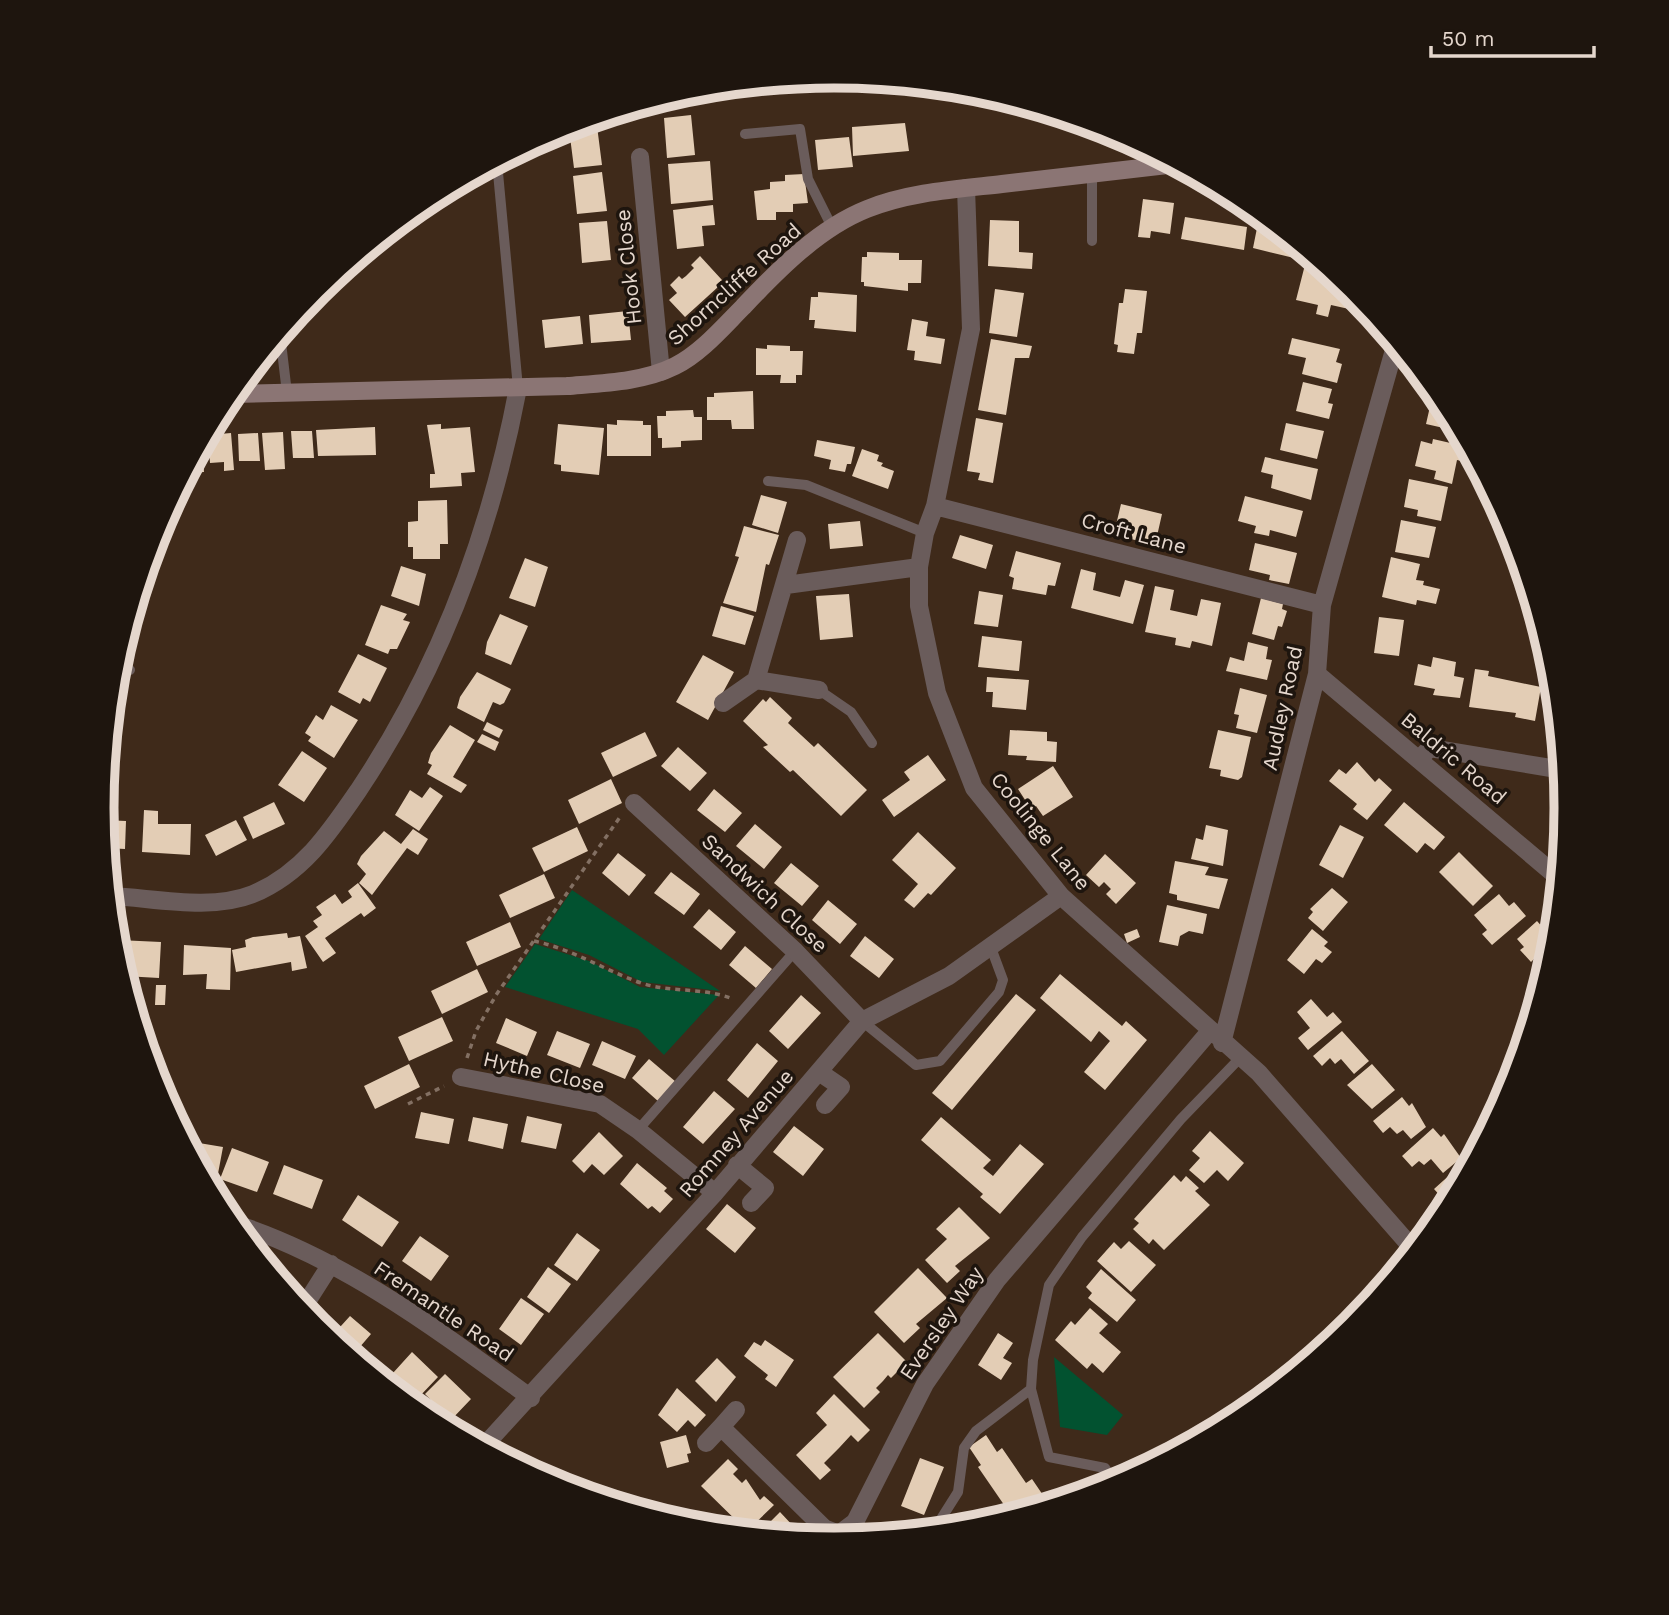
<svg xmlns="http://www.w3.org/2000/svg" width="1669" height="1615" font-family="'Work Sans',sans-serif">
<rect width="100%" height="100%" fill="#3f2a1a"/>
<path fill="#025230" d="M572,890L720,991L642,982L589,955L539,939Z
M535,944L589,961L640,987L719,995L664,1055L638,1029L505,987Z
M1054,1357L1123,1415L1107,1435L1060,1427Z"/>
<path fill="#e3cdb5" d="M691,115L695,155L667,158L664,118Z
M905,123L909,151L853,156L852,127Z
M597,126L602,165L574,168L569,129Z
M849,137L853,167L818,170L815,140Z
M710,161L713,200L671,204L668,164Z
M602,172L607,211L577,214L573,176Z
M804,174L808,203L793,204V212H776V220H757L754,191L770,189V182L785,181V175Z
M1143,199L1174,203L1170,234L1151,231L1150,238L1138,237Z
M713,205L715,225L702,226L704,246L677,249L673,210Z
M1185,217L1247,227L1244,250L1181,239Z
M990,220L1019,221V252L1033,253L1032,269L988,266Z
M607,221L611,260L582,263L579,223Z
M1257,228L1278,232L1279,229L1300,247L1298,259L1253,248Z
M867,252L899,253V260H922L921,283H908V291L864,286V282H861L862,257H867Z
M1308,253L1353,290L1361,300L1358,311L1331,305L1328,317L1316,314L1318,305L1296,300Z
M700,256L722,280L716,285L718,287L685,317L669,300L677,293L670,285L679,276L682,279L686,276L694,268L691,265Z
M995,289L1024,293L1017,337L989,333Z
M1125,289L1147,291L1142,333H1137L1134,354L1117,352L1118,345L1114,344L1119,303H1123Z
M818,292L857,295L856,332L814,328L815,320H809L811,297H818Z
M628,311L631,340L591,343L589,315Z
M580,316L583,344L545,348L542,320Z
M912,319L928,322L926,336L945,339L941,364L914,360L915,351L907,350Z
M1292,338L1340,349L1336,362L1342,364L1337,383L1302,374L1306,358L1288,354Z
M991,339L1032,346L1029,358H1015L1006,415L978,410Z
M767,345L790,346V351H803L802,375H796V383H780L781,375H756V348L767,349Z
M1303,382L1332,389L1328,403L1333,404L1329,419L1296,411Z
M1434,389L1451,415L1448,429L1426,424Z
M753,391L754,429H732L731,420H707V397H714V393Z
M693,410L694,417H702V440L681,441V447L662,448V438H658L657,416H666V411Z
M976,418L1003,423L993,483L978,480L980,473L967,471Z
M617,420L643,421V425H651V456H607V424L617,425Z
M1286,423L1324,431L1317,459L1280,450Z
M441,424V429L470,427L475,472L461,473L462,486L430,488V474H435L427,425Z
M558,424L604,428L599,475L561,471V465L554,464Z
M375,427L376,455L318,456L316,430Z
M291,431H312L314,458H293Z
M283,432L285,469L265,470L262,433Z
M231,433L234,470L224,471V462L210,463L208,435Z
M258,433L260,461H239L238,434Z
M1433,439L1468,447L1475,464L1457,460L1452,484L1434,479L1436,471L1415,466L1421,441L1432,444Z
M817,440L855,447L851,464H847L845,472L829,469L831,460L814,456Z
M202,444L204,472L187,473L194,460Z
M862,449L879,455L877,461L883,463L881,466L894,471L888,489L852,476Z
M1265,457L1318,469L1311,500L1271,488L1273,475L1261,472Z
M1409,479L1448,487L1441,521L1417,516L1418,510L1404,507Z
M761,495L787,502L778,533L752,525Z
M1245,496L1303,511L1296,537L1270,530L1269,536L1254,533L1256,526L1238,521Z
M447,500L448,544H440V559H413V547H408V522L418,521V501Z
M1121,504L1162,514L1155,545L1131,539L1133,530L1116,525Z
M1401,520L1436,527L1429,558L1395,552Z
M860,521L863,546L830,549L828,524Z
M744,526L779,535L769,565L766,564L756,612L723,603L739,557L735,556Z
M960,535L993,545L986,569L952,558Z
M1255,543L1297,553L1289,584L1269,580L1270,575L1249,570Z
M1016,551L1061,563L1055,586L1048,585L1046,595L1012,589L1014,578L1009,576Z
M1391,557L1420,564L1416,580L1424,581L1423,585L1440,589L1436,604L1417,600L1416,605L1382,597Z
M525,558L548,567L535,607L509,598Z
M401,566L426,574L419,606L391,596Z
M1081,569L1096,573L1093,590L1120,597L1125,580L1144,585L1133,624L1071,608Z
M1155,586L1174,590L1170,610L1197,616L1201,599L1221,603L1212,646L1192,641L1190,648L1175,645L1176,638L1145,632Z
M979,591L1003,595L998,627L974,624Z
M849,594L853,637L820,640L816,596Z
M1261,598L1283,604L1282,609L1287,611L1282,627L1278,626L1274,640L1252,634Z
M381,605L407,614L403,620L410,622L397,649H390L388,654L365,645Z
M721,606L754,616L745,645L712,636Z
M500,614L528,626L511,665L485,654L487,642Z
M1379,617L1404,620L1399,656L1374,653Z
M982,636L1022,641L1019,671L978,667Z
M1248,642L1268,647L1266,659L1272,660L1267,680L1226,671L1230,657L1244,661Z
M358,654L387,668L370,702L363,698L360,704L338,692Z
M703,655L734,672L708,720L676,702Z
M1433,657L1456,662L1454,676L1464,678L1460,698L1433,695L1435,689L1414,685L1418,664L1431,667Z
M1475,669L1489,671L1488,676L1541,687L1535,721L1515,717L1516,713L1469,707Z
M477,672L511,689L504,703L500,705L493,702L484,722L457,708L460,697Z
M987,677L1029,680L1026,710L992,707L993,692H986Z
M1240,688L1267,695L1257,733L1236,728L1239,715L1234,714Z
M1550,693L1556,694L1558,721L1547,719Z
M770,697L792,718L788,723L814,747L818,743L867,790L841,816L793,770L790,772L763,747L768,745L743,721L763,699L766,702Z
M331,705L358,720L334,758L308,741L311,737L305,733L316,715L323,720Z
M487,722L503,730L499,738L483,730Z
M450,725L475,740L453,777L467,785L461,793L427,774L432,765L428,763L431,753Z
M1010,730L1047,732V741L1057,742L1056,762L1026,760L1027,756L1008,755Z
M1218,730L1251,737L1242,777L1238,780L1220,776L1221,770L1209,768Z
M645,732L657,756L613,777L601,753Z
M482,734L499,742L495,751L477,742Z
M678,747L707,773L690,791L661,766Z
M302,751L327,768L304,802L278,785Z
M928,755L946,780L894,817L882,800L910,780L904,772Z
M1357,762L1375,782L1379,778L1392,790L1367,820L1353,809L1357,804L1329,781L1339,769L1346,774Z
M1053,766L1073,797L1043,816L1036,806L1031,809L1018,789Z
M611,779L622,803L579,824L568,800Z
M430,787L443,796L419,831L395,815L410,790L422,798Z
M714,789L742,813L725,832L697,810Z
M274,802L285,824L253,839L243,817Z
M1404,802L1445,837L1434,850L1425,843L1417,853L1384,825Z
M144,810L158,811V824H191L190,855L142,852Z
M104,820L126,821L125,849L106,848Z
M236,820L247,840L216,856L205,835Z
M755,824L782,847L764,869L736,846Z
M1206,825L1228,830L1223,866L1191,859L1196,838L1203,840Z
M1340,825L1364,837L1343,878L1319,865Z
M577,827L588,851L544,872L532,848Z
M413,829L428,839L418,855L407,848L372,895L359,883L366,874L357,864L361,856L384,831L401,844Z
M918,832L956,868L931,895L928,893L914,908L904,900L918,884L892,860Z
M1459,852L1493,886L1473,906L1439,872Z
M618,853L646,875L629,896L602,873Z
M1105,854L1136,883L1116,904L1106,894L1111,889L1104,882L1099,887L1086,875Z
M1175,861L1209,867L1205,875L1228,879L1219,909L1177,900V895L1169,893Z
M791,863L819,886L802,906L774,883Z
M671,872L700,894L684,915L654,893Z
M544,874L555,898L510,918L499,895Z
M358,883L376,908L364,917L361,913L325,938L336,953L323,962L305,936L318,927L313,921L322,915L316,907L335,894L342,904L352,897L348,891Z
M1332,888L1348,902L1323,931L1308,918L1313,912L1310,909Z
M1499,894L1509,906L1514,902L1526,916L1492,945L1482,934L1487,930L1474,915Z
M828,900L857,924L840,944L812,920Z
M1167,905L1207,914L1203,934L1189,931L1180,936L1178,946L1159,942Z
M709,909L736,932L721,950L693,927Z
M1537,921L1554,940L1549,963L1543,968L1535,958L1531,962L1520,950L1524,947L1517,939Z
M510,922L521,947L477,966L466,942Z
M1137,929L1140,937L1127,943L1124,934Z
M1312,929L1328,942L1324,946L1332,952L1322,963L1316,959L1304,974L1287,960Z
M287,933L288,938L300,936L307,968L292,971L291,962L236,972L232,950L246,947L245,940L253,937Z
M865,936L894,959L879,978L850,956Z
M118,940L161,942L159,978L124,976L117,952Z
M184,945L231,948L230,990L206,989L207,974L183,975Z
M745,946L772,969L756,988L729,965Z
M477,969L488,992L442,1014L431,991Z
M1060,974L1122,1026L1126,1021L1147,1040L1105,1090L1084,1072L1110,1041L1099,1031L1091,1042L1040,998Z
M156,985H166L165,1005H155Z
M1016,994L1036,1010L952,1110L932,1093Z
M801,995L821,1013L788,1049L769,1031Z
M1311,999L1327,1017L1333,1012L1342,1022L1308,1050L1298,1038L1310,1028L1297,1012Z
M442,1017L453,1041L409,1061L398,1037Z
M506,1018L537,1032L527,1056L496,1043Z
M557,1031L590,1044L580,1068L547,1055Z
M1342,1031L1369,1061L1354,1074L1341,1059L1335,1064L1330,1058L1322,1066L1313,1056Z
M602,1041L636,1056L625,1079L592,1065Z
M757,1043L778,1061L748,1098L727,1080Z
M649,1059L676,1082L659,1102L632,1078Z
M409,1064L420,1087L375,1109L364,1086Z
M1372,1064L1395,1090L1372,1109L1347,1085Z
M714,1091L735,1109L703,1144L683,1127Z
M1402,1097L1409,1106L1412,1103L1426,1127L1411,1139L1403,1130L1397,1134L1390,1127L1383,1133L1373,1121Z
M421,1112L454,1119L449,1144L415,1138Z
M527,1116L562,1124L556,1149L521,1142Z
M473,1117L508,1124L503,1149L468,1141Z
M941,1117L991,1160L983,1168L993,1176L1020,1144L1044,1164L1000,1214L980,1197L983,1194L921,1140Z
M794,1126L824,1149L803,1176L773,1152Z
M1433,1128L1441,1137L1444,1134L1461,1158L1443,1173L1431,1159L1424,1165L1419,1161L1412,1167L1402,1156Z
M1210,1131L1244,1163L1228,1181L1217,1170L1204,1183L1189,1170L1200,1158L1192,1151Z
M599,1132L623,1156L604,1175L592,1164L584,1173L572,1161Z
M187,1141L223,1147L217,1179L206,1177Z
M232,1148L269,1162L257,1192L220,1179Z
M637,1163L667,1188L664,1191L673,1199L660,1213L652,1206L648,1209L620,1184Z
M1463,1163L1468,1168L1454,1194L1452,1191L1443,1199L1434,1189Z
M284,1165L323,1180L312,1209L273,1194Z
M1174,1175L1181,1182L1186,1176L1199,1188L1195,1191L1210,1205L1164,1250L1153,1239L1149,1244L1133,1229L1139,1223L1134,1219Z
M358,1195L399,1222L382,1247L342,1220Z
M727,1204L756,1228L735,1253L706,1229Z
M959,1207L990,1238L955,1266L960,1271L947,1283L925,1260L947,1239L936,1229Z
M577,1233L600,1250L577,1281L554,1265Z
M420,1236L449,1256L431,1281L402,1261Z
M1129,1241L1156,1265L1131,1292L1097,1261L1114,1242L1121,1249Z
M548,1267L571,1284L549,1313L527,1297Z
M918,1268L947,1298L916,1324L920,1328L904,1343L874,1312Z
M1101,1269L1136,1300L1117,1322L1088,1298L1092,1293L1086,1287Z
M521,1298L544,1314L521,1345L499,1329Z
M1090,1308L1108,1324L1099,1333L1121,1352L1103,1373L1092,1363L1087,1369L1055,1340L1071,1321L1075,1325Z
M350,1316L371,1334L353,1355L331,1337Z
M878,1333L907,1362L891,1378L888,1375L883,1381L876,1388L880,1392L864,1408L833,1377Z
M998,1333L1013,1343L1003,1358L1012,1363L1001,1380L978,1365Z
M765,1340L794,1360L776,1387L765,1379L768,1375L744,1356L754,1342L761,1346Z
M412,1352L438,1377L419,1397L393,1373Z
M717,1358L736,1377L716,1402L695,1381Z
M445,1374L471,1399L451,1420L425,1394Z
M677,1388L706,1415L695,1427L688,1420L677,1432L658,1415Z
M834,1394L870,1430L858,1442L851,1435L839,1448L824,1463L831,1470L820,1480L796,1455L827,1425L816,1413Z
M686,1435L691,1453L687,1454L689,1462L667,1468L660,1442Z
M986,1435L997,1452L1002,1448L1026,1483L1032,1479L1049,1504L1011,1515L978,1467L981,1465L969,1447Z
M920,1458L944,1467L924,1515L901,1506Z
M728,1459L738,1469L733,1474L742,1483L746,1479L760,1500L764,1496L774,1505L747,1531L701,1486Z
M780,1512L795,1528L790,1532L793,1536L760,1532Z"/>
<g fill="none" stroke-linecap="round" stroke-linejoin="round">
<path stroke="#837063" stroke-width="3.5" stroke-dasharray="5 5" stroke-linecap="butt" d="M534,941C572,949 604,970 641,983C671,993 703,987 733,999
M467,1058L476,1031L496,995L620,817
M408,1104L444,1086"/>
<path stroke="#6a5c5b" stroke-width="10" d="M745,134L800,129L808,179L833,229
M497,162L518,388
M1092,241V174
M280,334L287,393
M768,481L806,485L925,533
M116,667L130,670
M819,690L851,712L872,743
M862,1021L916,1065L940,1061L999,992L1003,980L990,945
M638,1130L795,951
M1115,1484L1105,1468L1049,1457L1031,1389L1033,1360L1049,1285L1082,1237L1181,1119L1240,1058
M934,1530L958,1492L964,1448L976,1431L1031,1389"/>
<path stroke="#6a5c5b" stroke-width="18" d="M640,157L661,372
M966,188L971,329L935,506L925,533L919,567V606L937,693L974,788L1061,896L1259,1073L1414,1250
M935,506L1322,605
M786,585L919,567
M1317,674L1560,879
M756,680L797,540
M723,703L756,680L819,690
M1420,758L1430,748L1563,770
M634,803L795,951L862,1021
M111,896C154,898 211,911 253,894C303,873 330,832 360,788C441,666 491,531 518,388
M1222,1043L1317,674L1322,605L1396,343
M819,1072L841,1087L825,1105
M461,1077L600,1104L638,1130L715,1193
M737,1165L765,1188L751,1203
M233,1223C343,1258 438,1330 531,1398
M303,1308L331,1264
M721,1427L736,1410
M706,1443L721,1427L824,1528L839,1534L855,1522L925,1384L997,1280L1210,1031
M484,1446L715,1193L862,1021L949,976L1061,896"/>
<path stroke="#8b7574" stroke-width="18" d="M231,394L567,386C603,383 643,382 675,366C701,353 723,327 743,307C778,270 819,228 867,209C909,192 958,189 1002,184C1060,177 1118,171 1176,164"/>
</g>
<g text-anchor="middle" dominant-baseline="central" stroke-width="7" stroke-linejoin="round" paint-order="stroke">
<g font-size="21" fill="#e5d7cd" stroke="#1e150e">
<text transform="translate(628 267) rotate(-96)">Hook Close</text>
<text transform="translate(734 284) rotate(-42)">Shorncliffe Road</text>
<text transform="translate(1134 533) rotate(15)">Croft Lane</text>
<text transform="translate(1282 708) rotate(-78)">Audley Road</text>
<text transform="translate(1454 758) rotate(40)">Baldric Road</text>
<text transform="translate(1041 831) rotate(51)">Coolinge Lane</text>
<text transform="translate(765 893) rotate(43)">Sandwich Close</text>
<text transform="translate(544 1072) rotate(13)">Hythe Close</text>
<text transform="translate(736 1133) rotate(-49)">Romney Avenue</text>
<text transform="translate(444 1311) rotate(34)">Fremantle Road</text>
<text transform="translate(941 1323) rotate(-56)">Eversley Way</text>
</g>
</g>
<path d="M0 0H1669V1615H0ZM114 808a720 720 0 1 1 1440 0a720 720 0 1 1-1440 0Z" fill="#1e150e" fill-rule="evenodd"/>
<path fill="none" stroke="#e5d7cd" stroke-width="9" d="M114 808a720 720 0 1 1 1440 0a720 720 0 1 1-1440 0Z"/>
<path d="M1431 46v10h163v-10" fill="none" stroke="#e5d7cd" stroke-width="3.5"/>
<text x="1442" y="46" font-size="21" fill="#e5d7cd" stroke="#1e150e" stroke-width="5" paint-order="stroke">50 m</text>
</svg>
